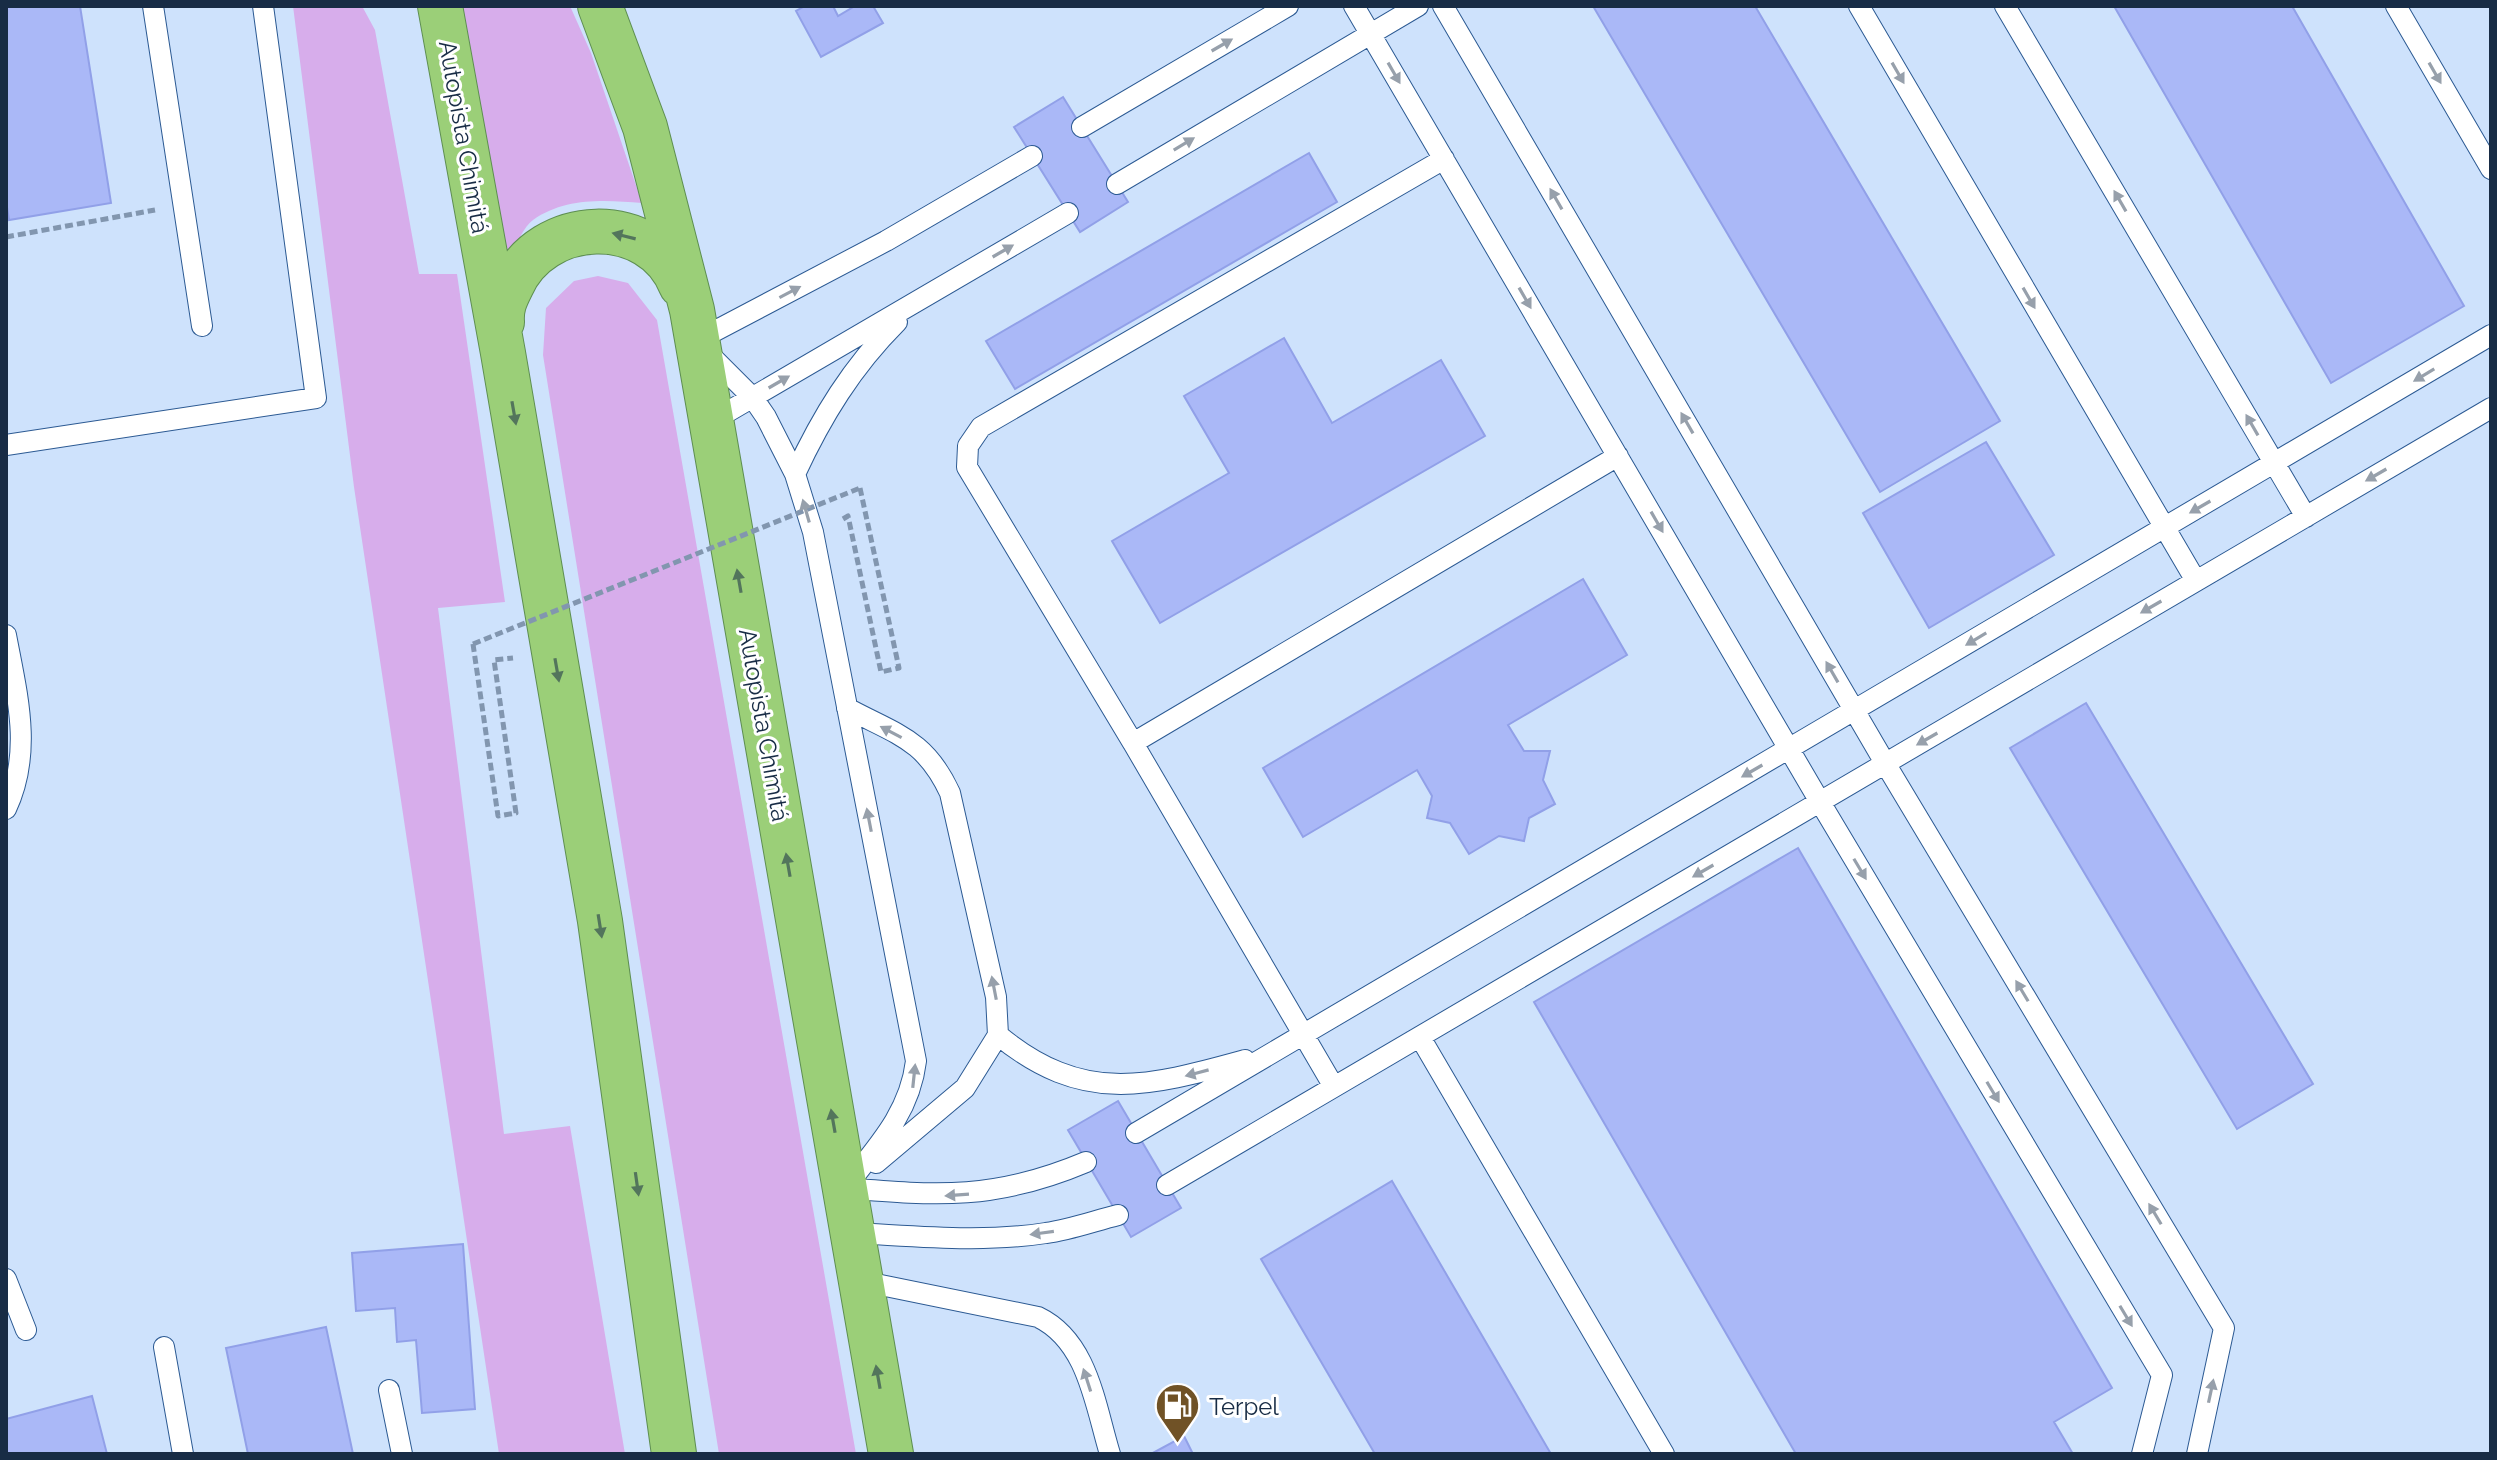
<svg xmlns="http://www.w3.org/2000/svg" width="2497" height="1460" font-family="Raleway,sans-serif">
<rect width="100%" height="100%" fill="#cee2fc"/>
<path fill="#d7adeb" d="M293,6H362L375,30L419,274H457L505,602L438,608L504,1134L570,1126L625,1454H499L354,487Z
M460,6H570L591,53L642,203C606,200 565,197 533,220C522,228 514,250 508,262Z
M598,276L628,283L657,320L856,1454H719L543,355L546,308L574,281Z"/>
<path fill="#aab8f7" stroke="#91a0e8" stroke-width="2" d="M6,6H80L111,203L9,220L6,201Z
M805,6H833L838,16L855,6H873L883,23L821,57L796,11Z
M1593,6H1755L2000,421L1880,492Z
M2114,6H2292L2464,306L2331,383Z
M1063,97L1128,202L1080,232L1014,127Z
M1309,153L1337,202L1015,389L986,341Z
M1284,338L1332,423L1441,360L1485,436L1160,623L1112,541L1229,473L1184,396Z
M1986,442L2054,555L1929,628L1863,513Z
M1583,579L1627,655L1508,725L1524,751H1550L1543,780L1555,804L1529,818L1524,841L1499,836L1469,854L1450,823L1427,818L1432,796L1417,770L1303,837L1263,768Z
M2086,703L2313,1084L2237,1129L2010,748Z
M1798,848L2112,1388L2054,1422L2073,1454H1796L1534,1002Z
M1118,1101L1181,1208L1131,1237L1068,1130Z
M1392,1181L1551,1454H1375L1261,1259Z
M463,1244L475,1409L422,1413L416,1340L397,1342L395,1308L356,1311L352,1253Z
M326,1327L353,1454H248L226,1348Z
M92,1396L107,1454H6V1419Z
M1184,1436L1193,1454H1151Z"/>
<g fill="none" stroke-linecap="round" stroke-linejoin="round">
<defs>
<path id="service" d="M153,6L202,326
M1354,6L1820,802L2162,1375L2142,1454
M1443,6L1885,763L2224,1328L2197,1454
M1859,6L2196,581
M2005,6L2306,517
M2396,6L2491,169
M1082,127L1288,6
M1117,184L1418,6
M712,421L1068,213
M6,445L316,398L263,6
M795,474C822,416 852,367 897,322
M6,635C17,694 33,752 6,809
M847,708C897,735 925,739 950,793L996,997L998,1035C1083,1105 1147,1087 1245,1060
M1133,743L967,467L968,446L981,427L1444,159
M1420,1037L1664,1454
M1334,1087L1133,743L1618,456
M1136,1133L2491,335
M876,1163L965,1088L998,1035
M847,1185C878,1146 910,1112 916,1061L813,532L795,474L766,417L753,398L696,341L886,241L1032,156
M1167,1185L2491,408
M845,1188C939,1196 996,1200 1086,1162
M853,1233C916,1236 982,1243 1046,1233C1070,1230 1094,1221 1118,1215
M6,1279L26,1330
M861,1281L1038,1317C1088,1341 1095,1405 1110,1454
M164,1347L183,1454
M389,1390L402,1454"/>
<path id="trunk" d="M440,6L503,353L600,921L674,1454
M600,6L645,127L692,310L891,1454
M502,322C501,308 505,299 511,287C541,216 651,211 681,285"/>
</defs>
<use href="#service" stroke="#2c5a93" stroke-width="22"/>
<use href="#trunk" stroke="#5d8e51" stroke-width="46"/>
<path stroke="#8296af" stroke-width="5" stroke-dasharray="8 4" stroke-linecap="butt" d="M6,237L155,210
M843,519L848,516L881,672L899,668L860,488
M473,644L498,816L516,813L494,660L513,658"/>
<use href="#service" stroke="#fff" stroke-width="20"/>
<use href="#trunk" stroke="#9bcf78" stroke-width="44"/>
<path stroke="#8296af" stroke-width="5" stroke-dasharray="8 4" stroke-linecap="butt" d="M473,644L860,488"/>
</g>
<defs><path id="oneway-solid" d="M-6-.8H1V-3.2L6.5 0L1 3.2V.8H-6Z" transform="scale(2)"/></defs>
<g fill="#97a0ab">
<use href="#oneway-solid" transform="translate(1222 45) rotate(-30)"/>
<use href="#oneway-solid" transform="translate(1394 73) rotate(60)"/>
<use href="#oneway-solid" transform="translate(1898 73) rotate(60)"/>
<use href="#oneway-solid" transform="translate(2435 73) rotate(60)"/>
<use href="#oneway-solid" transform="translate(1184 144) rotate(-31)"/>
<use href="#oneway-solid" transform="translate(1556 199) rotate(-120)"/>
<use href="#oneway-solid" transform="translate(2120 201) rotate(-120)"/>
<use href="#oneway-solid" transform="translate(1003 251) rotate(-30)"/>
<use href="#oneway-solid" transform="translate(790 292) rotate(-28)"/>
<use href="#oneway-solid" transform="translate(1525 298) rotate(60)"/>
<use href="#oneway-solid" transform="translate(2029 298) rotate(60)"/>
<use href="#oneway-solid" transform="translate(2424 375) rotate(149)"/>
<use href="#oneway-solid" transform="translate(779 382) rotate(-30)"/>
<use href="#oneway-solid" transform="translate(1687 423) rotate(-120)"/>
<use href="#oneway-solid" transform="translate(2252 425) rotate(-120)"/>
<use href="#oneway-solid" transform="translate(2376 475) rotate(150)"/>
<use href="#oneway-solid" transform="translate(2200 507) rotate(150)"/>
<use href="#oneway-solid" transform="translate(806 511) rotate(-106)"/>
<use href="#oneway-solid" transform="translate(1657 522) rotate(60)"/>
<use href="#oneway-solid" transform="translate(2151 607) rotate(150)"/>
<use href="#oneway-solid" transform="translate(1976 639) rotate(149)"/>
<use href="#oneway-solid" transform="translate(1832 672) rotate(-120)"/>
<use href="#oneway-solid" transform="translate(891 732) rotate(-152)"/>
<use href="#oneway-solid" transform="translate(1927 739) rotate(150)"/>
<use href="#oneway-solid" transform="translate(1752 771) rotate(150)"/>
<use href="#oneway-solid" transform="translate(869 820) rotate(-101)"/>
<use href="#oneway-solid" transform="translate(1860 869) rotate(59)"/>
<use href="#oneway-solid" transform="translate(1703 871) rotate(150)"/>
<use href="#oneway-solid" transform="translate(994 988) rotate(-101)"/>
<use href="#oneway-solid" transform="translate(2022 991) rotate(-121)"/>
<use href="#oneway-solid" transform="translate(1197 1073) rotate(165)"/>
<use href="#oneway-solid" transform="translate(914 1076) rotate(-84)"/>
<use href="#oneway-solid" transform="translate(1993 1092) rotate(59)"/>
<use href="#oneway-solid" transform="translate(957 1195) rotate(176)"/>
<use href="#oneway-solid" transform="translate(2155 1214) rotate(-121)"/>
<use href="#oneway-solid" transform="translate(1042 1233) rotate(172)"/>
<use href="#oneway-solid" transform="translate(2126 1316) rotate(59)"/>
<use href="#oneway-solid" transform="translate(1087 1380) rotate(-108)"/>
<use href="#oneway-solid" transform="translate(2211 1391) rotate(-78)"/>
</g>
<g fill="#53755c">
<use href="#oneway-solid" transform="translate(624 236) rotate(-166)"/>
<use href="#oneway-solid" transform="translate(514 413) rotate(80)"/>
<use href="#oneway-solid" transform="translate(739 581) rotate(-100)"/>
<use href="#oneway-solid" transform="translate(557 670) rotate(80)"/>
<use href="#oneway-solid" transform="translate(788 865) rotate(-100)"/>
<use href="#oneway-solid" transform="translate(600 926) rotate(81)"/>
<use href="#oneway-solid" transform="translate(833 1121) rotate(-100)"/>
<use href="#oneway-solid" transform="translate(637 1184) rotate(82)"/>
<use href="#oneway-solid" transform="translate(878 1377) rotate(-100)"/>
</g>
<defs>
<symbol id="fuel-pin" viewBox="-11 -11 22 30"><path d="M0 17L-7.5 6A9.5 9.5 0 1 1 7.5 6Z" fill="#705226" stroke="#fff"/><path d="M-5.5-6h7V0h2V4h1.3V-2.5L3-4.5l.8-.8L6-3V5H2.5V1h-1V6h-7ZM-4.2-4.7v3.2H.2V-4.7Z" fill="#fff"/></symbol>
</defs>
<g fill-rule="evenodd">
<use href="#fuel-pin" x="1152" y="1380" width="51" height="69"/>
</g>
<g text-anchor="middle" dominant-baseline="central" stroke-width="6" stroke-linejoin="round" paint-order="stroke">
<g font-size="24" fill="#182c45" stroke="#fff">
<text transform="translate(464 137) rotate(80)">Autopista Chimitá</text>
<text transform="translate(764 725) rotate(80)">Autopista Chimitá</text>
</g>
<g font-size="24" fill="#182c45" stroke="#fff" text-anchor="start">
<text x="1209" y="1406">Terpel</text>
</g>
</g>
<rect width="2497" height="1460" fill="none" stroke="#182c45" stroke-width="16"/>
</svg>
